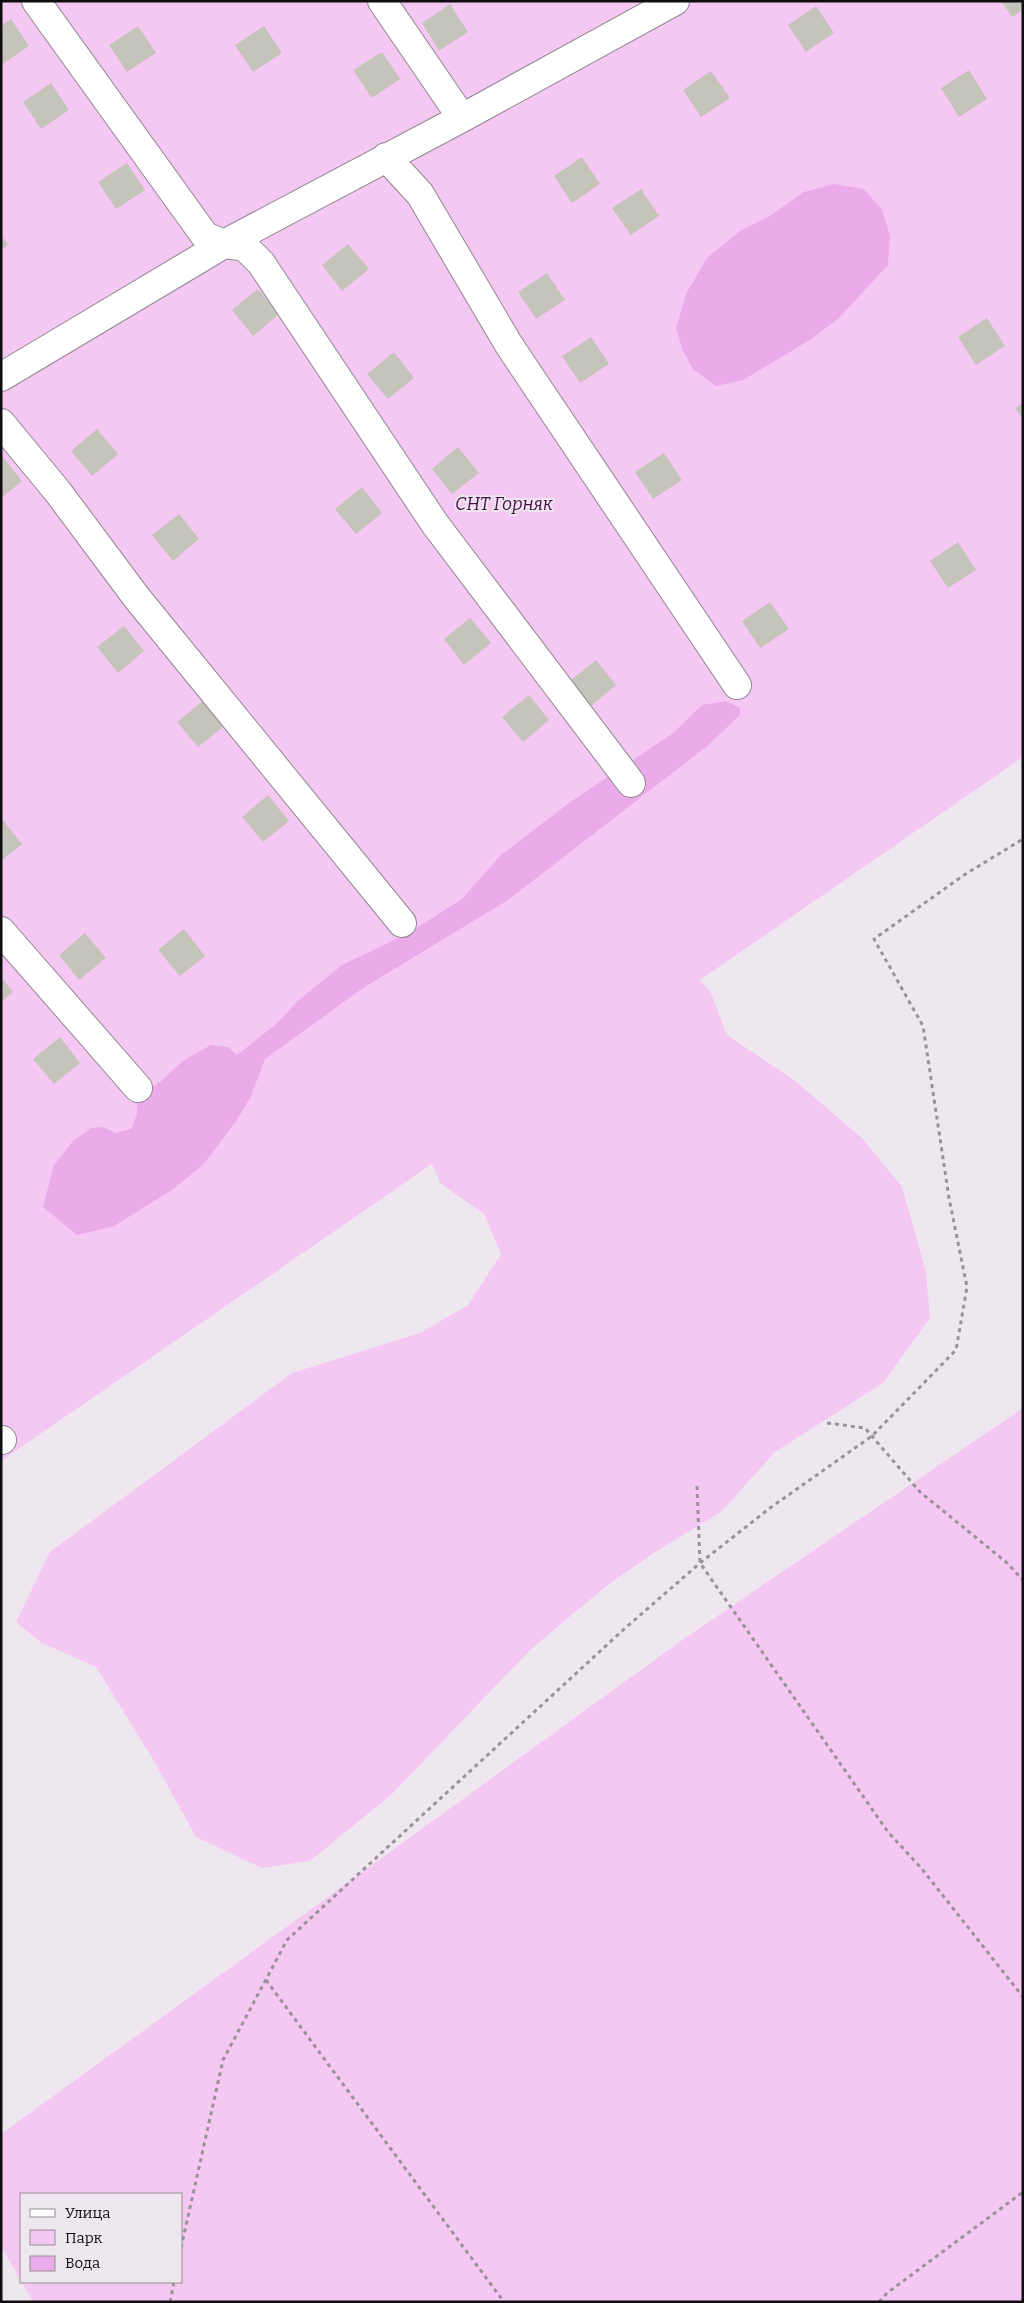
<svg xmlns="http://www.w3.org/2000/svg" width="1024" height="2303" font-family="Bitter,serif">
<rect width="100%" height="100%" fill="#efe7ef"/>
<path fill="#f5c8f3" d="M1,1H1023V757L700,980L711,993L727,1035L794,1080L862,1138L902,1187L926,1272L930,1318L883,1383L775,1452L721,1512L652,1554L605,1587L530,1650L392,1794L310,1861L262,1868L196,1837L154,1761L96,1667L42,1643L16,1622L50,1552L292,1373L420,1333L468,1305L501,1254L484,1214L440,1183L432,1164L1,1461Z
M1023,1408V2302H33L22,2282H181V2194H21V2281L1,2246V2134L685,1638Z"/>
<path fill="#ebaae9" d="M834,184L864,189L882,210L890,236L888,265L839,318L810,340L743,380L716,386L693,369L682,349L676,328L687,292L707,258L740,231L770,216L804,192Z
M726,701L740,708V715L706,747L508,900L363,988L265,1059L251,1096L237,1120L203,1165L172,1190L114,1226L77,1235L43,1207L54,1165L72,1142L91,1128L103,1127L116,1133L131,1129L137,1114V1097L160,1082L184,1060L211,1045L228,1047L237,1055L275,1025L300,999L342,965L407,934L462,899L500,856L569,803L673,733L702,705Z"/>
<path fill="#c5c4ba" d="M1001,1H1023V10L1012,17Z
M450,4L468,32L439,51L422,23Z
M816,6L834,33L806,52L788,25Z
M11,19L29,46L1,65V26Z
M138,26L156,53L127,72L109,45Z
M264,26L282,53L253,72L235,45Z
M382,52L400,79L372,98L353,70Z
M969,70L987,99L959,117L941,88Z
M711,71L730,98L701,117L683,90Z
M51,83L69,110L41,129L23,102Z
M582,157L600,184L572,203L554,176Z
M127,163L145,190L116,209L98,182Z
M641,189L659,216L631,235L612,208Z
M1,235L8,245L1,250Z
M348,244L369,269L342,291L322,265Z
M547,273L565,300L536,319L518,292Z
M258,289L279,314L253,336L232,310Z
M987,318L1005,346L976,365L958,337Z
M591,337L609,364L580,383L562,356Z
M394,352L414,378L388,399L367,374Z
M1023,403V419L1015,408Z
M97,429L118,454L92,476L71,451Z
M458,447L479,473L452,494L432,469Z
M664,453L682,480L653,499L635,472Z
M1,455L22,481L1,498Z
M362,487L382,513L356,534L335,509Z
M179,514L199,539L173,561L152,535Z
M958,542L976,570L948,588L930,561Z
M770,602L789,629L760,648L742,621Z
M470,618L491,643L464,665L444,639Z
M124,626L144,651L118,673L97,647Z
M596,660L616,685L590,707L570,681Z
M529,695L549,720L523,742L502,717Z
M204,700L224,726L198,747L177,722Z
M268,795L289,821L263,842L242,817Z
M1,818L22,844L1,861Z
M184,929L205,956L180,976L158,950Z
M85,933L106,958L79,980L59,955Z
M1,977L13,992L1,1002Z
M60,1037L80,1063L54,1084L33,1059Z"/>
<g fill="none" stroke-linecap="round" stroke-linejoin="round">
<defs>
<path id="minor" d="M36,1L205,236L224,244L245,247L261,263L435,524L631,783
M382,1L462,118
M386,157L420,194L509,345L737,685
M1,377L224,244L462,118L675,1
M1,423L58,492L137,598L402,923
M1,931L138,1088
M1,1440H2"/>
</defs>
<use href="#minor" stroke="#8f878e" stroke-width="30"/>
<path stroke="#999399" stroke-width="3" stroke-dasharray="4 4" stroke-linecap="butt" d="M827,1423L865,1428L920,1492L1006,1562L1023,1580
M697,1486L700,1563L888,1832L922,1869L1023,1997
M266,1980L504,2302
M181,2248L223,2060L287,1940L622,1631L700,1563L770,1508L872,1436L956,1350L967,1287L949,1198L923,1026L874,939L964,875L1023,839
M170,2302L174,2282
M879,2302L887,2293L1023,2192"/>
<use href="#minor" stroke="#fff" stroke-width="28"/>
</g>
<g text-anchor="middle" dominant-baseline="central" stroke-width="4" stroke-linejoin="round" paint-order="stroke">
<g font-size="18" font-style="italic" fill="#460c46" stroke="#efe7ef">
<text x="504" y="504">СНТ Горняк</text>
</g>
</g>
<rect width="1024" height="2303" fill="none" stroke="#0f0d0f" stroke-width="5"/>
<rect x="20" y="2193" width="162" height="90" fill="#efe7ef" stroke="#959095"/>
<rect x="30" y="2209" width="25" height="8" fill="#ffffff" stroke="#959095"/>
<text x="65" y="2218" font-size="15" fill="#0f0d0f">Улица</text>
<rect x="30" y="2230" width="25" height="15" fill="#f5c8f3" stroke="#959095"/>
<text x="65" y="2243" font-size="15" fill="#0f0d0f">Парк</text>
<rect x="30" y="2256" width="25" height="15" fill="#ebaae9" stroke="#959095"/>
<text x="65" y="2268" font-size="15" fill="#0f0d0f">Вода</text>
</svg>
